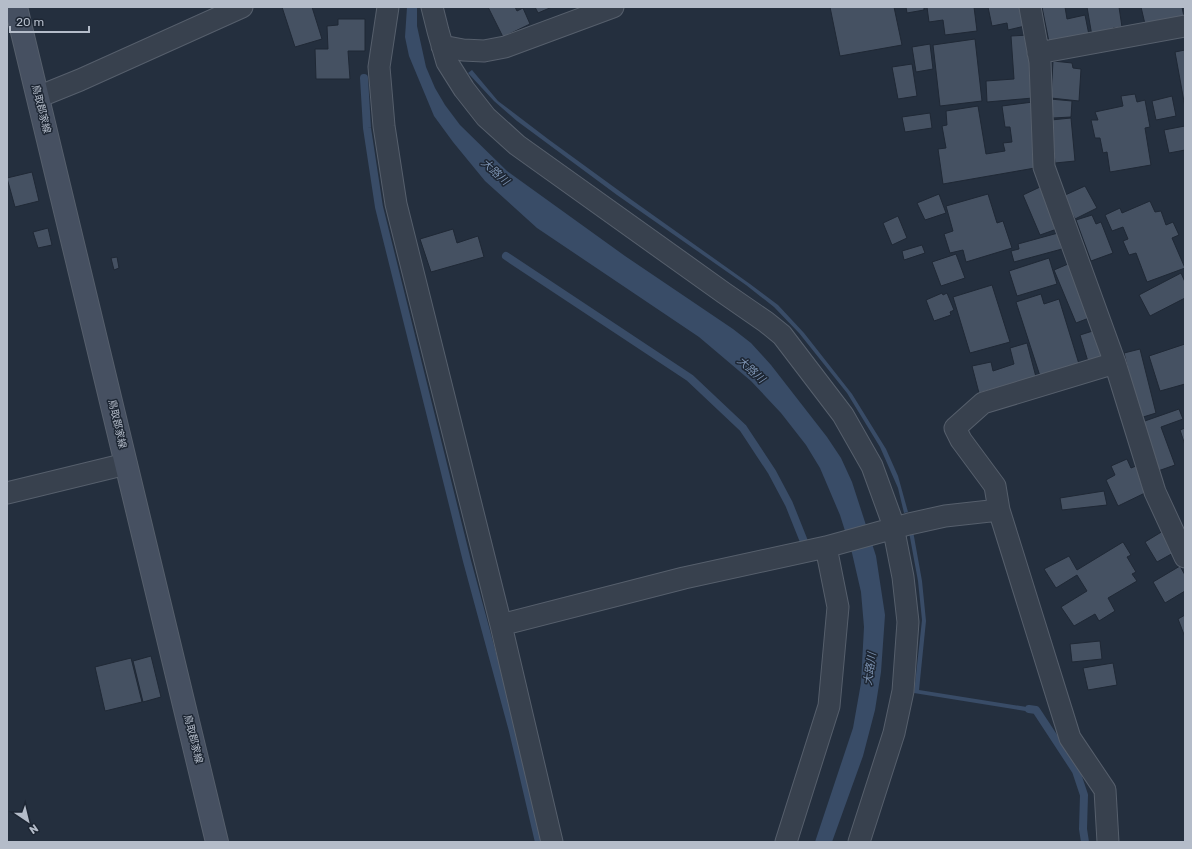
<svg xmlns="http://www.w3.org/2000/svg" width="1192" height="849" font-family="Rubik,'Noto Sans JP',sans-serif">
<rect width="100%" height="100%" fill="#242f3e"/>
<path fill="#394c67" d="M407,7H417V26L426,67L435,88L445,105L460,125L507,171L625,256L733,329L751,343L771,365L827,437L841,458L852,482L876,556L885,615L881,672L875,710L863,756L832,842H815L853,728L861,683L864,627L861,592L852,553L840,515L820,468L806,445L781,413L751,381L699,337L537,228L485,181L453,142L434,116L409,56L405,37Z
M472,70L498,101L548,139L629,198L750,284L778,305L804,333L852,394L886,449L898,476L908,512L904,513L898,488L880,447L847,393L799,333L774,307L746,285L617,195L517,121L494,101L468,73Z
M913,531L922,581L926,621L919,690L1039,709L1038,713L914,693L922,620L918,581L909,532Z"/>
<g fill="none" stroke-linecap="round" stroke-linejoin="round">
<path stroke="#394c67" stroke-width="8" d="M364,78L367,128L379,207L467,561L513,731L539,842
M506,256L690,378L743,428L772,472L789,504L805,544
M1029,709L1036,710L1040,716L1076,771L1084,795L1083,829L1085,842"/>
</g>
<path fill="#455162" stroke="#1f2835" d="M282,7H312L322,39L295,47Z
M488,7H515L517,11L523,8L530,24L503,37Z
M535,7H552L538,13Z
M830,7H894L902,45L840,56Z
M906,7H924V10L907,13Z
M927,7H974L977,31L945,35L943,20L929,22Z
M988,7H1021L1025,26L1008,30L1007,23L992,26Z
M1042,7H1065L1067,19L1085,15L1089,35L1049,42Z
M1087,7H1119L1122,27L1113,28L1114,33L1092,36Z
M1141,7H1182L1184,17L1145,24Z
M338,19H365V51H348L350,79H316L315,49H328L327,26L338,25Z
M1029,35L1033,98L987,102L986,81L1014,79L1011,36Z
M975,39L982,101L940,106L933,45Z
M930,44L933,69L916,72L912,47Z
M1185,50V107L1175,52Z
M1053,61L1072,63L1073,68L1081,69L1079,101L1051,98Z
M912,64L917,96L898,99L892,67Z
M1135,94L1137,102L1145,100L1150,127L1145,128L1151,165L1110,172L1107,152L1103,153L1100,138H1095L1091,120H1098L1095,112L1123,106L1121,96Z
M1172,96L1176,116L1156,120L1152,101Z
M1050,99L1072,101L1071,117L1053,118Z
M1033,102L1035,168L943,184L938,149L946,148L942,126L947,125L946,111L978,106L986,154L1005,151L1003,143L1012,142L1010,127H1005L1002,106Z
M930,113L932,128L905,132L902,117Z
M1071,118L1075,161L1055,163L1051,120Z
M1185,126V150L1169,153L1164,130Z
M32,172L39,201L15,207L7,178Z
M1085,186L1097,208L1075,219L1063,196Z
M1040,187L1057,229L1040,235L1023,195Z
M939,194L946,213L925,220L917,203Z
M988,194L997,223L1003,221L1012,248L966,262L963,250L950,253L944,234L953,231L946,206Z
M1150,201L1155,212L1161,211L1166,225L1173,222L1179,235L1172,238L1185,268L1147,282L1136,253L1129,255L1123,241L1128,239L1123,227L1112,231L1105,215L1120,208L1122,213Z
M1092,215L1096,224L1101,222L1113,253L1091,261L1076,220Z
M898,216L907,238L892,245L883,223Z
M48,228L52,245L38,248L33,232Z
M453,229L457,243L478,236L484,257L431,272L420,239Z
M1058,233L1062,249L1014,262L1011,251L1019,249L1018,244Z
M922,245L925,253L904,260L902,251Z
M956,254L965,278L941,286L932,262Z
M117,257L119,268L114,270L111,258Z
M1049,258L1057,284L1017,296L1009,271Z
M1068,264L1089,318L1076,323L1054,270Z
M1181,273L1185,282V298L1150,316L1139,295Z
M992,285L1010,342L970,353L953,297Z
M942,293L943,295L947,293L954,310L950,312L951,315L934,321L926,300Z
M1041,294L1044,304L1059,299L1079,364L1040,376L1016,302Z
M1096,330L1105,360L1089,365L1080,335Z
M1027,343L1036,377L979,393L972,366L991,362L993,371L1014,364L1010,348Z
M1185,344V384L1160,391L1149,356Z
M1140,349L1156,413L1140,418L1124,353Z
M1179,409L1183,419L1161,427L1175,465L1158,471L1142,422Z
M1185,428V445L1180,430Z
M1127,459L1131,468L1136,466L1147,492L1118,506L1106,480L1115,475L1111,466Z
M1104,491L1107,505L1062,510L1060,498Z
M1163,531L1175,552L1157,562L1145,542Z
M1123,542L1131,555L1127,557L1136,572L1132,574L1137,581L1108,598L1115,611L1099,621L1095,614L1074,626L1061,607L1087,591L1077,575L1056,588L1044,569L1069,556L1077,570Z
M1180,566L1185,575V591L1165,603L1153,582Z
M1185,615V637L1178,619Z
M1100,641L1102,659L1072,662L1070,644Z
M151,656L161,697L143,702L133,661Z
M131,658L142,702L105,711L95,667Z
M1113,663L1117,685L1088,690L1083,668Z"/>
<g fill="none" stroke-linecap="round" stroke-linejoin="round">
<defs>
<path id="minor" d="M388,7L379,67L384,126L396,204L501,625L552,842
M432,7L438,31L447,62L464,89L486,117L517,145L724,293L766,322L782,335L843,415L872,466L892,521L903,577L908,622L903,691L894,733L859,842
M1030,7L1040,62L1044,167L1115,363L1155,492L1185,557
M442,46L463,50L484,51L505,47L613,7
M1038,53L1185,26
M38,97L80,80L242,7
M7,493L126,464
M501,625L684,578L826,547L909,524L945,516L999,510
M786,842L829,706L838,607L826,547
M1108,842L1105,790L1070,738L999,510L995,486L961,440L955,428L983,403L1115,363"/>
<path id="secondary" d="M16,7L217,842"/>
</defs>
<use href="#minor" stroke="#565f6c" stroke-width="23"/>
<use href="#secondary" stroke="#565f6c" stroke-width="24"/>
<use href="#minor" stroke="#38414e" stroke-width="21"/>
<use href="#secondary" stroke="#465061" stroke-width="22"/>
</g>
<g text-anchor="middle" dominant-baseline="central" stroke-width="3" stroke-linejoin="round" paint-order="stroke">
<g font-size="10" fill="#b4bcc9" stroke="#1d2633">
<text transform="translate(41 109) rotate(76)">鳥取郡家線</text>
<text transform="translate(117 424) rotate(77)">鳥取郡家線</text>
<text transform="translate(193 739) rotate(76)">鳥取郡家線</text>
</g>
<g font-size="11" font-style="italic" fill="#7c92b1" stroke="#1d2633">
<text transform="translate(495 172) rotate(42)">大路川</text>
<text transform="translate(751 370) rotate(42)">大路川</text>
<text transform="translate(870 669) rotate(-82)">大路川</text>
</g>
</g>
<rect width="1192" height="849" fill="none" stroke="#b4bcc9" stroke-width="16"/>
<g transform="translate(28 821) rotate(145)" stroke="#1d2633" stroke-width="3" paint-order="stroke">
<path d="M0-3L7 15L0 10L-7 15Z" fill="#b4bcc9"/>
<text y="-6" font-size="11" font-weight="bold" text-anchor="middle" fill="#b4bcc9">N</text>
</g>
<path d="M10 26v6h79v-6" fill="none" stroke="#b4bcc9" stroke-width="2"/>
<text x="16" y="26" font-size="12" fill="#b4bcc9" stroke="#1d2633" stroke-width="3" paint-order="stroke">20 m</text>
</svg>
